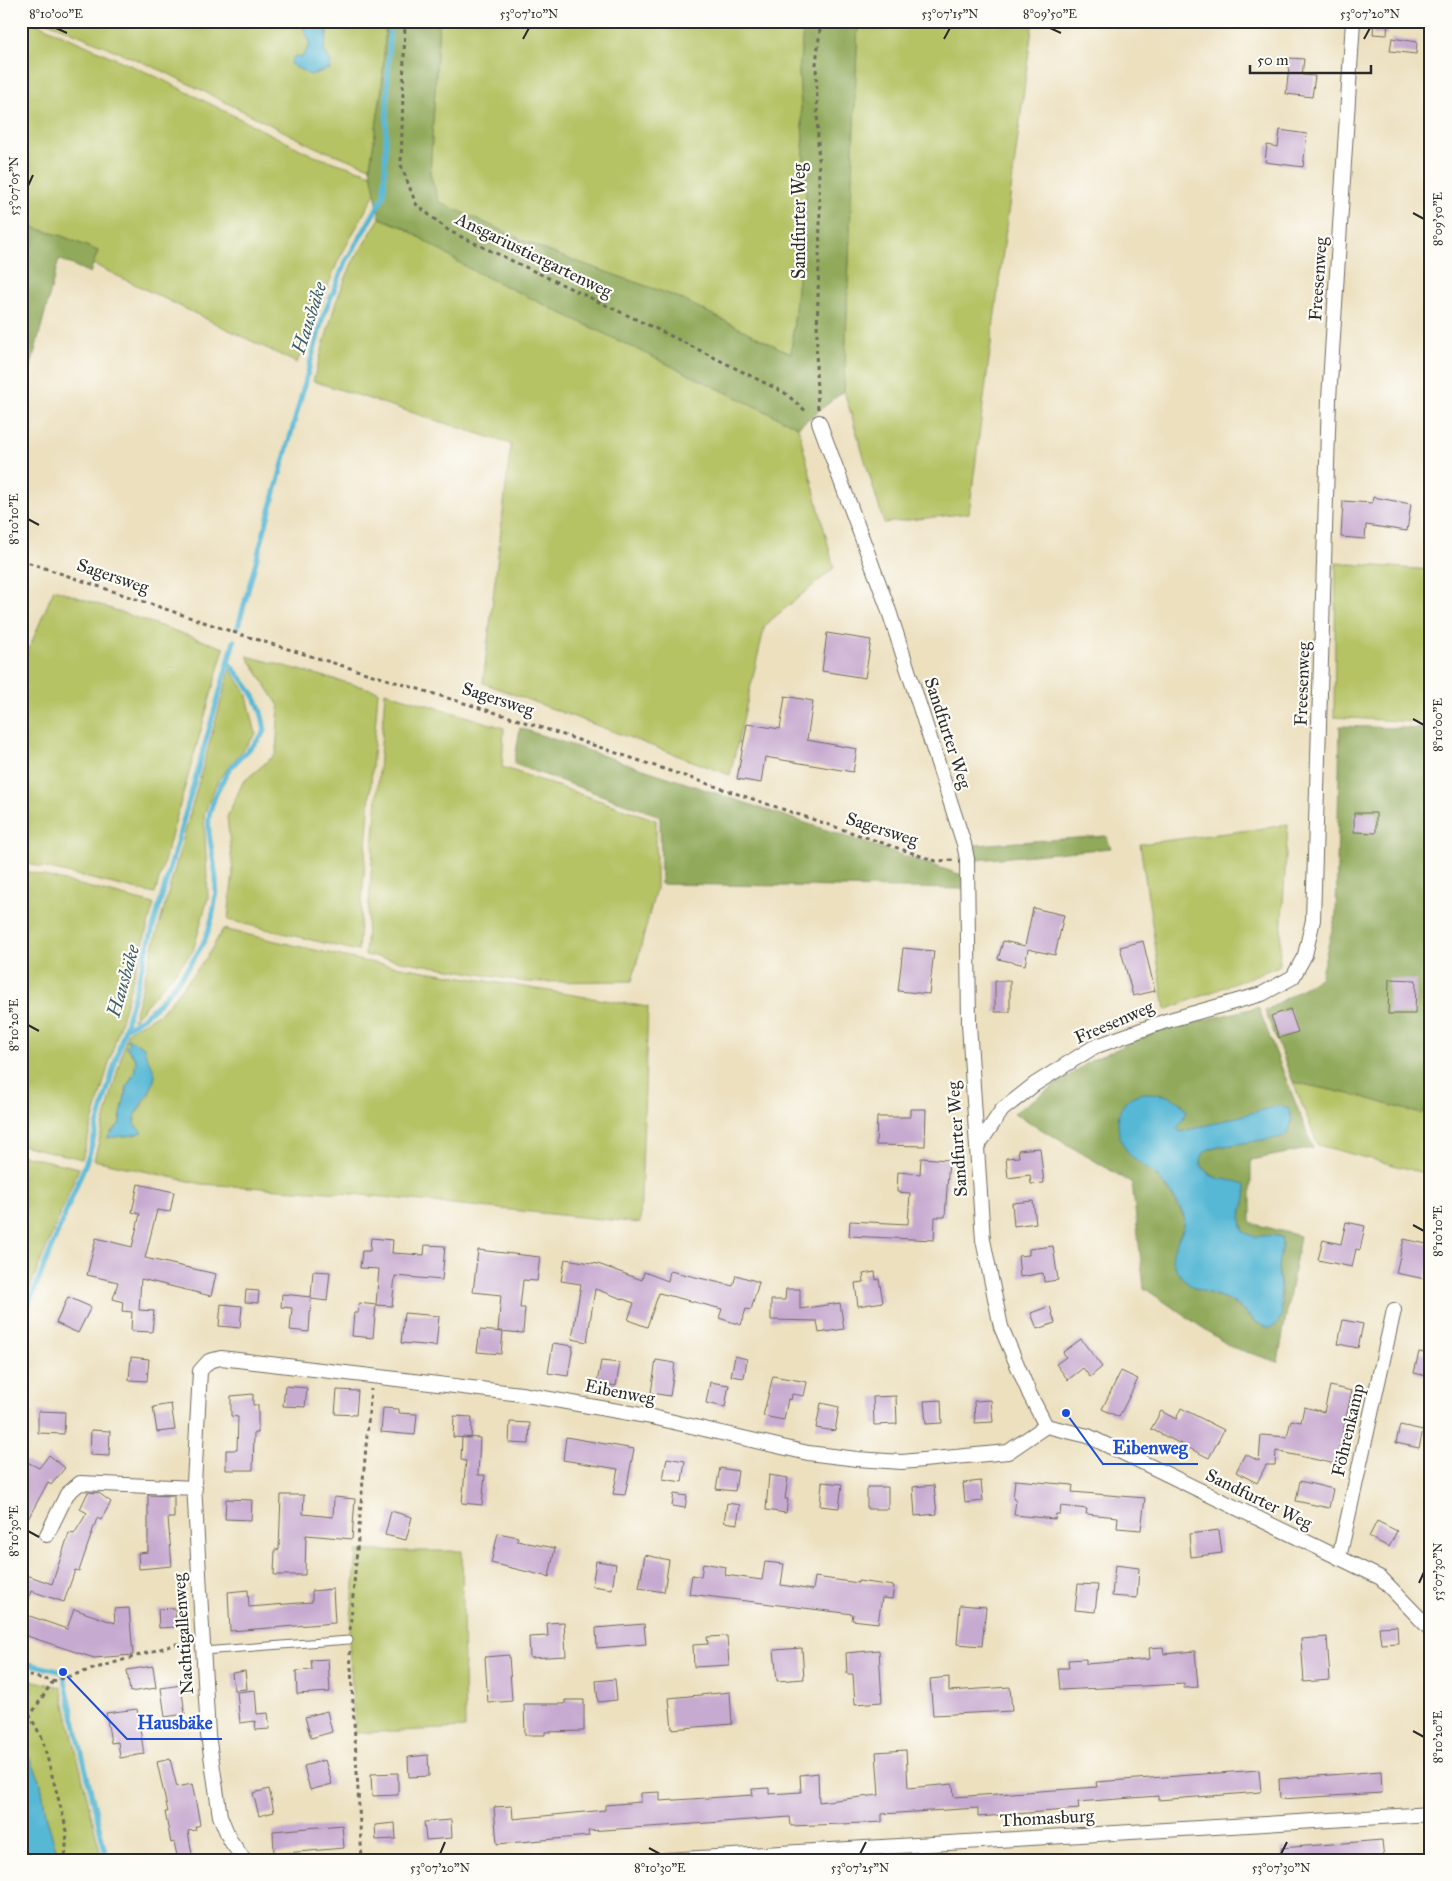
<svg xmlns="http://www.w3.org/2000/svg" width="1452" height="1881" font-family="'IM FELL Great Primer',serif">
<rect width="100%" height="100%" fill="#fdfcf7"/>
<filter id="ink" filterUnits="userSpaceOnUse"><feTurbulence type="fractalNoise" baseFrequency=".02" numOctaves="2"/><feDisplacementMap in="SourceGraphic" scale="10" xChannelSelector="R" yChannelSelector="G"/><feConvolveMatrix kernelMatrix="1 2 1 2 8 2 1 2 1" color-interpolation-filters="sRGB"/></filter>
<filter id="wash" filterUnits="userSpaceOnUse"><feTurbulence type="fractalNoise" baseFrequency=".0096" numOctaves="4" result="noise"/><feDisplacementMap in="SourceGraphic" scale="20" xChannelSelector="R" yChannelSelector="G"/><feGaussianBlur stdDeviation="1.12" result="paint"/><feColorMatrix in="noise" values="0 0 0 0 0 0 0 0 0 0 0 0 0 0 0 0 0 1.4 0 .05"/><feComposite in="paint" operator="in"/></filter>
<g filter="url(#wash)">
<rect width="100%" height="100%" fill="#ece0bf"/>
<path fill="#b5c365" stroke="#707748" fill-rule="evenodd" d="M21,21H31L157,77L314,156L372,174L375,193L338,261L297,363L93,264L98,251L62,236L21,224Z
M46,21H301L310,45L302,57L331,61L324,51L329,21H386L382,88L370,167L317,148L163,71Z
M439,21H804L799,72L806,192L791,354L677,297L547,251L439,202L430,174Z
M858,21H1033L969,513L884,523L844,391Z
M380,218L403,227L468,268L798,427L834,568L765,625L730,775L483,683L511,444L313,381L336,302L352,263Z
M1336,563L1431,570V723L1334,717Z
M54,589L224,648L155,894L21,862V668Z
M247,656L378,691L358,951L228,920L233,872L227,817L243,782L276,754L279,706Z
M230,669L246,692L256,734L218,780L204,814L208,898L193,951L133,1020Z
M385,692L504,728L502,767L656,820V888L632,981L527,982L365,955Z
M1288,825L1279,966L1165,1010L1140,844Z
M21,870L154,904L82,1159L21,1145Z
M1425,889H1431V1006L1426,987Z
M223,929L363,961L648,1007L640,1223L343,1193L202,1184L94,1160L128,1031L162,1012L207,957ZM128,1039L143,1047L145,1057L155,1076L149,1095L134,1117V1124L138,1127L110,1132L119,1125L127,1086L134,1073L136,1060L126,1047L129,1043Z
M1293,1082L1359,1096L1421,1114L1431,1103V1175L1318,1145Z
M21,1155L79,1168L21,1310Z
M357,1551H462L465,1728L355,1733L349,1641Z
M21,1678L61,1687L102,1860H59L47,1819L40,1779L21,1742Z"/>
<path fill="#90a95a" stroke="#5e6a42" fill-rule="evenodd" d="M386,21H439L430,174L439,202L547,251L677,297L791,354L806,192L799,72L804,21H858L844,391L798,427L468,268L403,227L380,218L370,167L382,88Z
M21,224L62,236L98,251L90,273L59,259L21,404Z
M1340,726L1431,729V889H1425L1426,987L1431,1006V1103L1421,1114L1359,1096L1293,1082L1265,1011L1320,978L1336,914Z
M520,728L962,875L963,889L661,884L660,816L514,764Z
M1106,836L1111,848L977,860L975,845Z
M1258,1007L1313,1148L1251,1160V1223L1300,1236L1278,1362L1231,1347L1144,1288L1132,1183L1014,1113L1092,1060L1156,1032ZM1158,1093L1182,1104L1185,1116L1176,1130L1181,1132L1282,1136L1212,1148C1207,1150 1202,1152 1201,1158C1197,1175 1235,1185 1247,1191L1239,1215L1244,1232C1254,1239 1269,1239 1282,1243L1278,1267L1283,1305L1277,1324H1258L1229,1300L1194,1288L1185,1281L1178,1271V1239L1186,1221L1173,1197L1152,1171Z"/>
<path fill="#56b8d5" stroke="#407280" d="M301,21H329L324,51L331,61L330,69L310,75L290,64L294,56L302,57L310,45Z
M127,1038L144,1047C145,1058 156,1069 155,1077C152,1094 135,1106 134,1124L142,1132L134,1135L107,1138L119,1125L127,1086L134,1073L136,1060L126,1046L129,1043Z
M1144,1093C1161,1093 1177,1096 1187,1111L1177,1129L1181,1132L1277,1106L1288,1108L1292,1120L1288,1134L1282,1137L1212,1148C1204,1151 1201,1155 1201,1164C1210,1184 1229,1176 1245,1185C1251,1202 1235,1210 1244,1232C1256,1241 1267,1232 1281,1237L1282,1243L1278,1267L1282,1314L1277,1324L1270,1328C1253,1325 1245,1308 1230,1301C1216,1293 1197,1293 1185,1281C1180,1276 1175,1268 1173,1261C1169,1243 1192,1230 1182,1211C1176,1199 1167,1187 1158,1177C1150,1169 1139,1164 1131,1156C1117,1141 1111,1112 1130,1098C1134,1095 1140,1094 1144,1093Z
M21,1742L40,1779L47,1819L59,1860H21Z"/>
<g fill="none" stroke-linecap="round" stroke-linejoin="round">
<path stroke="#56b8d5" stroke-width="5" d="M238,627L323,317L345,263L384,196L390,21
M125,1028C153,1016 182,978 198,952C211,933 217,902 216,879C215,860 205,829 210,811C215,795 223,777 234,764C245,752 256,745 265,731C261,699 248,686 228,662
M21,1323L89,1155L234,641
M21,1662L63,1672L107,1860"/>
</g>
<g id="blocks">
<path fill="#c7aad0" d="M1374,21H1388L1387,35L1373,34Z
M1392,38L1417,42L1416,54L1390,51Z
M1290,58L1304,59L1302,75L1315,76L1312,97L1286,94Z
M1280,130L1307,134L1303,167L1265,162L1267,145L1278,147Z
M1373,497L1411,504L1407,531L1366,525L1365,539L1341,537L1343,501L1372,503Z
M827,633L871,640L865,678L822,671Z
M785,696L813,701L807,740L857,749L853,772L765,757L761,783L737,779L747,724L780,729Z
M1354,813H1376V833L1354,832Z
M1033,908L1064,915L1055,955L1028,949L1025,965L998,959L1003,941L1025,946Z
M1143,941L1155,991L1133,996L1120,947Z
M903,948L934,951L929,994L898,991Z
M1389,979L1416,980L1415,1014H1388Z
M995,981H1010V1012H995Z
M1290,1009L1298,1032L1279,1038L1271,1016Z
M910,1109H926L925,1146L876,1145L877,1117H910Z
M1040,1148L1044,1183L1031,1184L1030,1175L1008,1178L1006,1158L1019,1157L1018,1150Z
M921,1158L949,1160L945,1217H935L934,1240L849,1236L850,1221L908,1224L910,1193L897,1192L898,1172L920,1174Z
M138,1184L174,1192L170,1212L157,1210L145,1258L216,1274L211,1296L141,1279L139,1310L154,1311L152,1332L131,1331L132,1312L122,1311L123,1302L113,1299L118,1282L87,1275L96,1238L132,1247L140,1214L132,1212Z
M1033,1201L1036,1223L1014,1226L1012,1203Z
M1346,1222L1365,1226L1360,1250L1356,1249L1352,1267L1318,1260L1323,1240L1341,1244Z
M371,1238L393,1240L392,1253L424,1255L425,1245L445,1246L442,1280L395,1276L392,1306L376,1305L379,1269L360,1268L362,1251H370Z
M1404,1239L1431,1245V1260L1425,1279L1396,1273Z
M1053,1246L1058,1280L1044,1282L1043,1273L1020,1277L1018,1256L1029,1255V1249Z
M478,1250L540,1257L537,1281L523,1280L520,1308H525L523,1333L498,1331L501,1295L473,1292Z
M565,1259L598,1264L642,1280L644,1272L668,1281L670,1271L733,1286L736,1275L759,1282L751,1310L746,1309L741,1325L719,1318L722,1309L659,1293L647,1327L628,1320L634,1303L595,1289L587,1342L572,1339L581,1284L561,1281Z
M313,1271L330,1272L327,1301L311,1299L309,1332L290,1330L292,1308L281,1307L282,1294L311,1297Z
M875,1272L876,1280L879,1279L883,1302L858,1306L855,1283L864,1282L863,1274Z
M786,1289H800V1309L840,1303L844,1329L819,1333L817,1321L771,1320V1300H785Z
M246,1290L259,1291L258,1303L245,1302Z
M68,1297L91,1307L78,1333L56,1323Z
M359,1303L376,1305L373,1338L352,1336L354,1313H358Z
M221,1304L242,1306L240,1328L219,1326Z
M1050,1306L1055,1323L1037,1329L1031,1313Z
M404,1313L439,1316L436,1346L401,1343Z
M1343,1320L1363,1324L1358,1348L1338,1344Z
M480,1330L503,1332L501,1354L477,1352Z
M1081,1339L1102,1367L1090,1377L1083,1368L1068,1380L1056,1364L1066,1357L1063,1352Z
M553,1343L573,1346L568,1376L548,1373Z
M1419,1352L1431,1354V1377L1414,1373Z
M735,1356L747,1359L744,1378L731,1376Z
M131,1357L149,1359L147,1381L129,1380Z
M656,1360L675,1363L670,1396L651,1393Z
M601,1361L620,1363L616,1386L597,1383Z
M1121,1371L1138,1379L1119,1417L1102,1409Z
M773,1376L807,1382L804,1396L792,1394L791,1400L788,1399L784,1420L763,1416Z
M710,1382L729,1385L725,1407L706,1403Z
M285,1386L307,1388L305,1407L283,1406Z
M1330,1386L1352,1391L1336,1464L1276,1451L1275,1465H1266L1257,1483L1236,1472L1245,1454L1259,1461L1261,1435L1287,1437L1291,1420L1301,1422L1304,1407L1324,1412Z
M337,1390L358,1391L356,1415L335,1414Z
M253,1394V1405H258V1433H254L253,1470H226V1450H237L238,1417L231,1416V1396Z
M896,1396L897,1424L874,1425L873,1397Z
M941,1400L942,1423L926,1424L924,1401Z
M991,1400L993,1422L975,1423L974,1401Z
M821,1403L839,1407L835,1431L816,1428Z
M171,1404L175,1430L157,1432L153,1407Z
M383,1408L399,1409V1413L417,1414L415,1435L381,1432Z
M1181,1408L1224,1430L1209,1458L1151,1429L1161,1411L1176,1419Z
M38,1411L65,1412L64,1434L38,1433Z
M454,1416L472,1417L471,1438L453,1437Z
M510,1422L530,1423L529,1444L509,1443Z
M1400,1425L1423,1430L1419,1448L1396,1443Z
M91,1430L110,1431L109,1456L90,1455Z
M462,1437L480,1438L478,1475H485L482,1505L462,1503L466,1461L461,1460Z
M566,1437L634,1449L625,1495L613,1494L618,1469L563,1460Z
M49,1455L65,1468L51,1485L48,1482L21,1532V1459L39,1468Z
M667,1458L685,1461L682,1482L663,1479Z
M720,1468L738,1471L735,1491L716,1489Z
M769,1475L788,1478L785,1499H788L786,1513L766,1510Z
M1015,1480L1073,1485L1072,1492L1145,1498L1141,1530L1117,1528L1118,1517L1086,1514L1087,1509L1061,1506L1060,1514H1056L1055,1519L1014,1515L1016,1500L1013,1499Z
M981,1481L983,1501L965,1503L963,1483Z
M1300,1481L1333,1489L1329,1508L1296,1501Z
M822,1482L842,1484L839,1508L820,1506Z
M934,1485L937,1514L915,1516L913,1487Z
M867,1487H888V1509H867Z
M88,1492L99,1493L111,1502L101,1520L97,1518L79,1571L75,1570L64,1602L31,1591L24,1613H21V1573L52,1584L69,1533L74,1534L87,1513L80,1509Z
M674,1494L687,1496L685,1508L672,1506Z
M148,1495L174,1496V1518H168L172,1566L139,1569L138,1553L148,1552Z
M281,1495H304L303,1514L333,1517L334,1497L355,1499L352,1539L306,1535L305,1575H274L275,1549L279,1550Z
M226,1499L252,1500L251,1520L225,1519Z
M727,1503L740,1505L737,1524L724,1522Z
M391,1511L412,1517L406,1540L385,1535Z
M1377,1521L1397,1531L1389,1547L1369,1537Z
M1219,1530L1222,1553L1191,1557L1189,1534Z
M498,1533L518,1537L517,1541L555,1548L549,1577L491,1563Z
M645,1555L669,1560L664,1592L639,1588Z
M596,1561L616,1564L612,1589L592,1586Z
M765,1562L784,1564L781,1585L813,1590L815,1577L858,1583V1581L894,1586L892,1599L882,1598L878,1623L852,1620L853,1614L689,1594L692,1575L701,1577L703,1563L726,1567L725,1575L762,1580Z
M1115,1565L1139,1568L1137,1598L1112,1596Z
M1078,1584L1098,1585L1095,1612L1075,1610Z
M333,1589L335,1623L230,1631L228,1592L248,1590L249,1607L312,1602V1591Z
M960,1605L986,1607L982,1646L957,1644Z
M129,1608L133,1655L94,1658L21,1634V1613L67,1629L74,1609L115,1623L114,1609Z
M175,1608L176,1627L159,1628L158,1609Z
M564,1622L566,1656L530,1658L529,1637L548,1636L547,1623Z
M644,1624L646,1644L597,1648L596,1628Z
M1397,1626L1398,1643L1381,1644L1379,1627Z
M727,1636L729,1665L694,1667L693,1645L708,1644L707,1637Z
M1327,1637L1330,1680L1304,1682L1301,1639Z
M1163,1647L1164,1654L1195,1651L1198,1687L1184,1688V1684L1060,1690L1058,1668H1069L1068,1660L1086,1659V1664L1150,1659L1149,1648Z
M802,1648L804,1679L777,1681L774,1650Z
M879,1650L882,1702L855,1704L853,1674H847L846,1653Z
M509,1655L512,1701L488,1703L485,1657Z
M328,1659L330,1692L297,1694L296,1671L312,1670L311,1660Z
M153,1666L156,1688L130,1692L127,1670Z
M245,1671L247,1689L234,1690L232,1673Z
M949,1677V1691L1010,1687L1012,1711L933,1715L930,1679Z
M615,1679L617,1700L598,1702L596,1681Z
M181,1685L185,1714L165,1717L161,1688Z
M255,1690L257,1714L268,1713L270,1729L256,1730L255,1721L240,1723L237,1692Z
M730,1692L732,1724L672,1729L669,1698Z
M565,1700H584V1731L545,1732V1735H525L524,1704H565Z
M137,1709L144,1754L120,1758L118,1742L111,1743L106,1713Z
M327,1711L332,1732L311,1738L305,1717Z
M906,1750L908,1788L953,1784L954,1797L1097,1787L1096,1782L1259,1770L1261,1792L1158,1800V1796L1078,1802L1079,1809L978,1817V1808L882,1814V1822L865,1823L791,1826L790,1817L680,1825L588,1831L589,1836L497,1844L494,1807L512,1806L513,1819L605,1810V1805L641,1802V1793L660,1792V1801L753,1795L752,1789L769,1788V1794L801,1792L800,1775L818,1773L819,1802L879,1795L876,1752Z
M428,1755L429,1776L409,1777L408,1757Z
M170,1759L177,1787L192,1784L198,1813L200,1825L195,1827L196,1830L188,1831L193,1860H178L174,1842L171,1843L165,1812H168L157,1762Z
M325,1760L332,1784L310,1790L304,1766Z
M1381,1771L1382,1793L1280,1799L1279,1779Z
M398,1773V1795L372,1796L371,1774Z
M269,1789L274,1812L259,1816L253,1793Z
M451,1820L452,1838L426,1840L424,1822Z
M395,1823L396,1839L376,1840L375,1825Z
M342,1825L344,1848L274,1854L273,1831Z
M1382,1840L1384,1860H1282L1281,1848Z"/>
</g>
</g>
<g filter="url(#ink)">
<use href="#blocks" fill-opacity="0" stroke="#6f6a5f" stroke-width="1"/>
<g fill="none" stroke-linecap="round" stroke-linejoin="round">
<defs>
<path id="service" d="M203,1651L349,1640"/>
<path id="minor" d="M819,422L888,608L964,844L967,859L969,1024L983,1240L1001,1327L1030,1395L1046,1426L1088,1436L1381,1578L1431,1630
M977,1147L1002,1110L1035,1084L1094,1047L1166,1021L1262,994L1293,977L1305,955L1313,920L1329,399L1353,21
M47,1535L67,1494L80,1483L195,1488
M1339,1558L1394,1310
M244,1860L230,1840L220,1816L208,1735L194,1484L200,1371L209,1361L221,1358L521,1394L652,1417L808,1453L857,1459L902,1462L1008,1452L1046,1426
M666,1860L1431,1814"/>
</defs>
<use href="#service" stroke="#6f6a5f" stroke-width="9"/>
<use href="#minor" stroke="#6f6a5f" stroke-width="16"/>
<path stroke="#6f6a5f" stroke-width="3" stroke-dasharray="4 4" stroke-linecap="butt" d="M405,21L401,165L416,204L449,231L665,333L785,393L808,413
M818,409L816,371L820,221L816,64L821,21
M21,560L239,634L516,719L936,861L954,860
M350,1630L371,1389
M350,1651L362,1860
M21,1674L53,1681L190,1640
M53,1681L30,1716L42,1738L67,1831L65,1860
M21,1718L30,1716"/>
<use href="#service" stroke="#fff" stroke-width="7"/>
<use href="#minor" stroke="#fff" stroke-width="14"/>
</g>
</g>
<path fill="none" stroke="#2b2b2b" stroke-width="2" d="M56,28L67,33M1050,28L1061,33M523,39L529,28M944,39L950,28M1364,39L1370,28M28,186L33,175M1413,213L1424,219M28,519L39,525M1413,719L1424,725M28,1025L39,1031M1413,1225L1424,1231M28,1531L39,1537M1419,1583L1424,1572M1413,1731L1424,1737M649,1848L660,1854M440,1854L445,1842M860,1854L866,1842M1281,1854L1287,1842"/>
<g text-anchor="middle" dominant-baseline="central" stroke-width="4.5" stroke-linejoin="round" paint-order="stroke">
<g font-size="18" fill="#2b2b2b" stroke="#fdfcf7">
<text transform="translate(799 221) rotate(-90)">Sandfurter Weg</text>
<text transform="translate(534 255) rotate(26)">Ansgariustiergartenweg</text>
<text transform="translate(1318 279) rotate(-86)">Freesenweg</text>
<text transform="translate(113 576) rotate(19)">Sagersweg</text>
<text transform="translate(1302 684) rotate(-88)">Freesenweg</text>
<text transform="translate(498 699) rotate(18)">Sagersweg</text>
<text transform="translate(948 733) rotate(72)">Sandfurter Weg</text>
<text transform="translate(882 829) rotate(18)">Sagersweg</text>
<text transform="translate(1114 1022) rotate(-23)">Freesenweg</text>
<text transform="translate(957 1139) rotate(-94)">Sandfurter Weg</text>
<text transform="translate(620 1392) rotate(11)">Eibenweg</text>
<text transform="translate(1348 1430) rotate(-77)">Föhrenkamp</text>
<text transform="translate(1259 1499) rotate(26)">Sandfurter Weg</text>
<text transform="translate(183 1634) rotate(-94)">Nachtigallenweg</text>
<text transform="translate(1047 1818) rotate(-3)">Thomasburg</text>
</g>
<g font-size="19" font-style="italic" fill="#3a5c66" stroke="#fdfcf7">
<text transform="translate(309 318) rotate(-72)">Hausbäke</text>
<text transform="translate(123 981) rotate(-74)">Hausbäke</text>
</g>
</g>
<path fill="none" stroke="#1d4ed8" stroke-width="2" d="M1066 1413L1103 1464H1198M63 1672L127 1739H222"/>
<g fill="#1d4ed8" stroke="#fdfcf7" stroke-width="2">
<circle cx="1066" cy="1413" r="5"/>
<circle cx="63" cy="1672" r="5"/>
</g>
<g font-size="19" text-anchor="middle" font-weight="bold" fill="#1d4ed8" stroke="#fdfcf7" stroke-width="4.5" stroke-linejoin="round" paint-order="stroke">
<text x="1150" y="1454">Eibenweg</text>
<text x="175" y="1729">Hausbäke</text>
</g>
<rect width="1452" height="1881" fill="none" stroke="#fdfcf7" stroke-width="55"/>
<path d="M1250 65v8h121v-8" fill="none" stroke="#2b2b2b" stroke-width="2.5"/>
<text x="1257" y="65" font-size="15" fill="#2b2b2b" stroke="#fdfcf7" stroke-width="4" paint-order="stroke">50 m</text>
<rect x="28" y="28" width="1396" height="1826" fill="none" stroke="#2b2b2b" stroke-width="2"/>
<g font-size="12" text-anchor="middle" fill="#2b2b2b">
<text x="56" y="18">8°10'00"E</text>
<text x="529" y="18">53°07'10"N</text>
<text x="950" y="18">53°07'15"N</text>
<text x="1050" y="18">8°09'50"E</text>
<text x="1370" y="18">53°07'20"N</text>
<text transform="translate(14 186) rotate(-90)" y="4">53°07'05"N</text>
<text transform="translate(1438 219) rotate(-90)" y="4">8°09'50"E</text>
<text transform="translate(14 519) rotate(-90)" y="4">8°10'10"E</text>
<text transform="translate(1438 725) rotate(-90)" y="4">8°10'00"E</text>
<text transform="translate(14 1025) rotate(-90)" y="4">8°10'20"E</text>
<text transform="translate(1438 1231) rotate(-90)" y="4">8°10'10"E</text>
<text transform="translate(14 1531) rotate(-90)" y="4">8°10'30"E</text>
<text transform="translate(1438 1572) rotate(-90)" y="4">53°07'30"N</text>
<text transform="translate(1438 1737) rotate(-90)" y="4">8°10'20"E</text>
<text x="440" y="1872">53°07'20"N</text>
<text x="660" y="1872">8°10'30"E</text>
<text x="860" y="1872">53°07'25"N</text>
<text x="1281" y="1872">53°07'30"N</text>
</g>
</svg>
